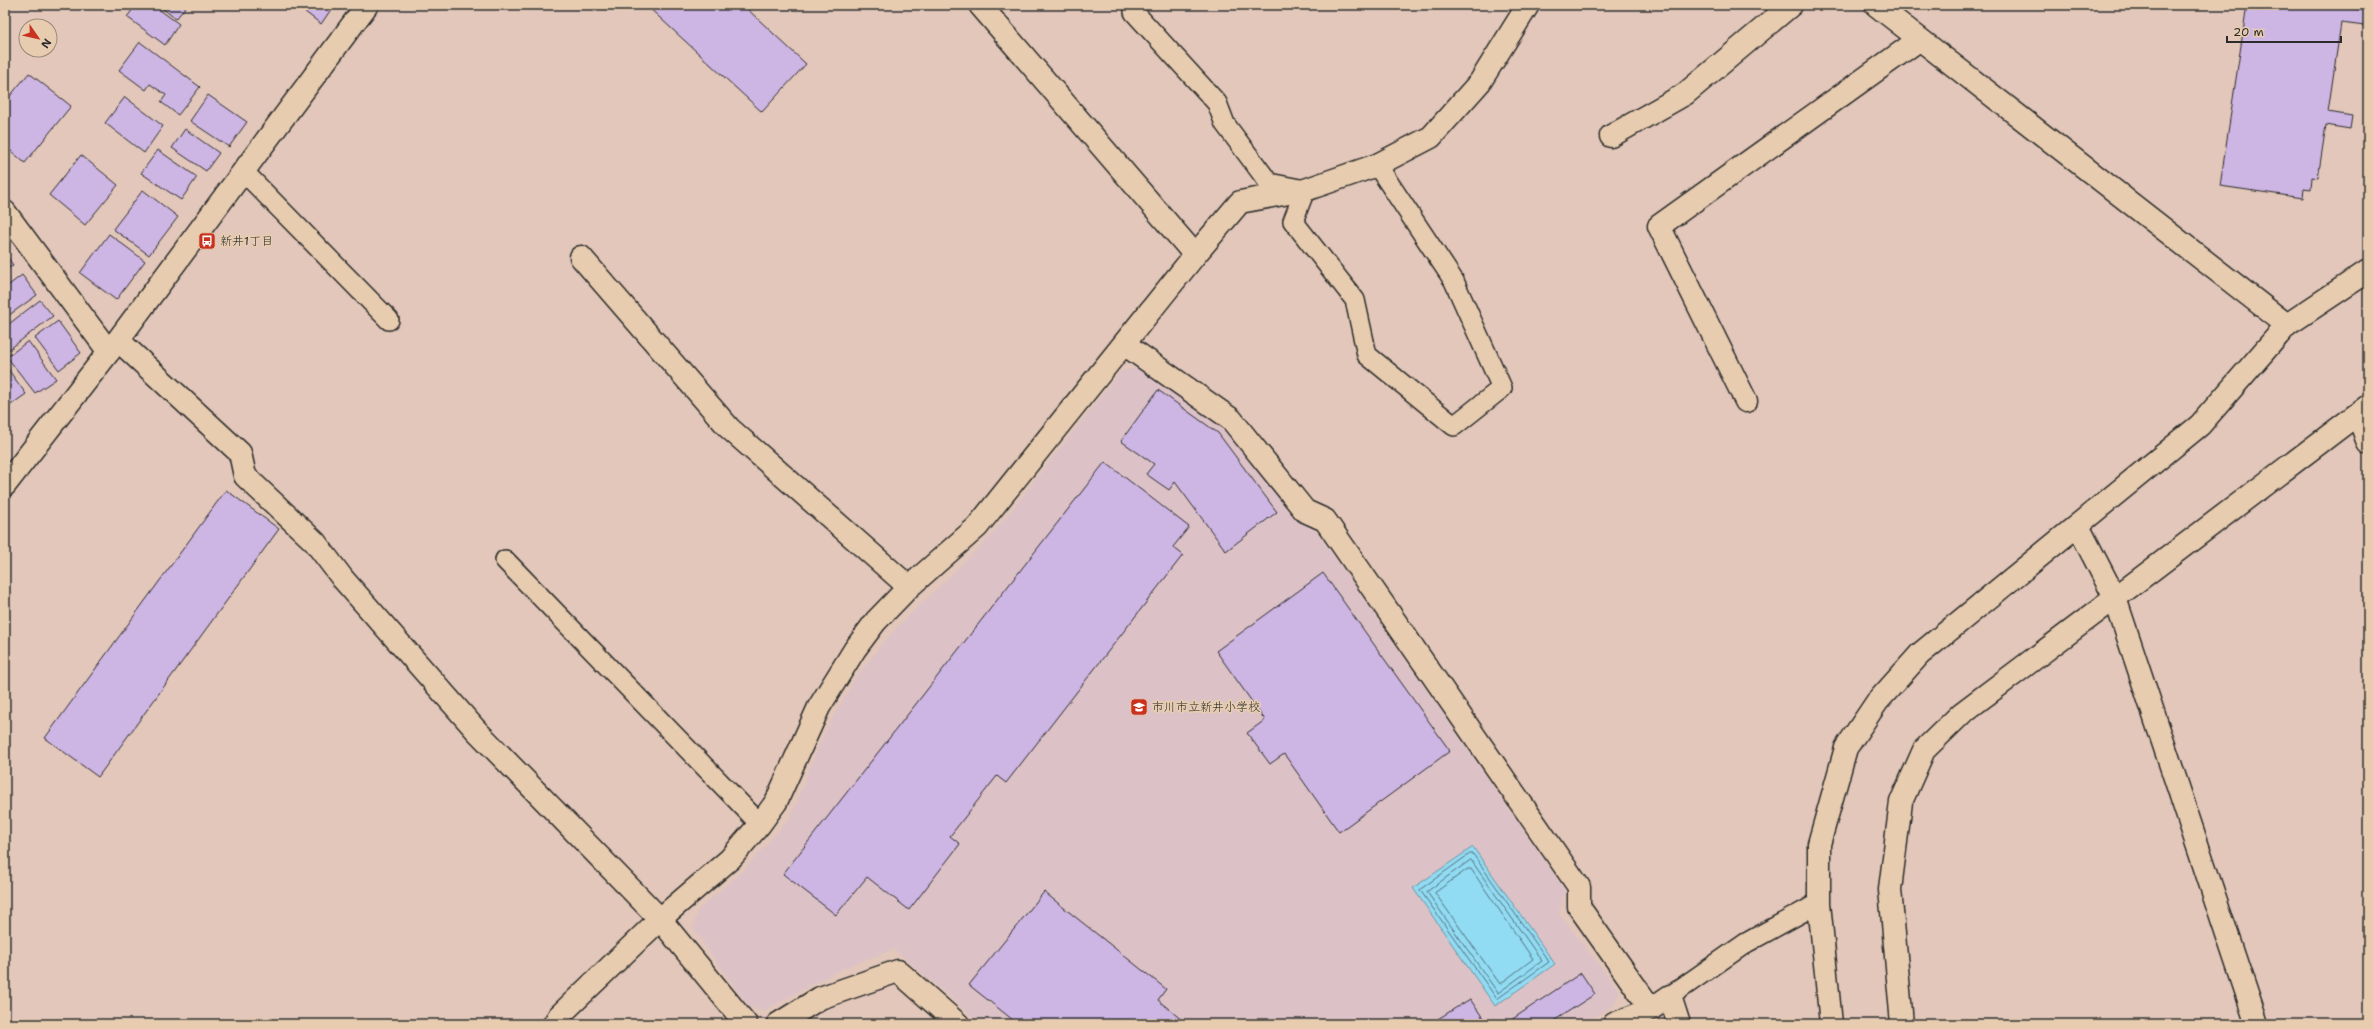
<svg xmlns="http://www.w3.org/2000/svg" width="2373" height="1029" font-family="'Shantell Sans','Klee One',sans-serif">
<rect width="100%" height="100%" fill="#e2c7ba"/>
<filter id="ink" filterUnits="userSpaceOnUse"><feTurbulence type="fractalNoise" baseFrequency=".025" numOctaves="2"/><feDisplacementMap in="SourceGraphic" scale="8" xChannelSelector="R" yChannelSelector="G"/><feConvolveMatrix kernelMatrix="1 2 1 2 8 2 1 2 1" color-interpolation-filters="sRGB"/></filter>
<g filter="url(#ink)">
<path fill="#dcc2c7" d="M1140,367L1222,426L1319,534L1565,890L1559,913L1620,992L1613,1006L1580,1024H981L894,949L841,969L763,1011L748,1006L693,928L698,910L744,870L790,818L822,737L855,678L891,633L992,535L1121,371Z"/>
<path fill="#91dbf3" stroke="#6895a3" d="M1473,847L1555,964L1495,1006L1413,888Z"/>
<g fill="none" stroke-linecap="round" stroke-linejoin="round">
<path stroke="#54717b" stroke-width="1" d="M1470,854H1473L1549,962L1497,999L1420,890Z
M1471,860L1542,961L1498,993L1427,892Z
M1468,869H1471L1533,959L1500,984L1435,893Z"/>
</g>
<path fill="#cdb5e4" stroke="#2b2b2b" d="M136,5H153L179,24L165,45L127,17Z
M158,5H187L176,19Z
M296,5H334L321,24Z
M646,5H743L806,64L762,112Z
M2247,5H2344V7L2367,11L2365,26L2341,23L2328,112L2352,116L2350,129L2326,125L2318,178L2312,177L2311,190L2304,189L2303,198L2220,186Z
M140,42L200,87L178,115L161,102L166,95L150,84L146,90L119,70Z
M29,73L71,106L25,163L5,146V102Z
M208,95L247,122L229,147L190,121Z
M125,97L163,126L144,153L105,123Z
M185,129L219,153L206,171L172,148Z
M158,150L197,177L181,200L141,173Z
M81,155L118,185L85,225L49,195Z
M143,190L178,217L149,255L113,229Z
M109,234L145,261L116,300L80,273Z
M5,254L13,265L5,271Z
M22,275L37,295L5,318V288Z
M40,300L53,316L7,351L5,327Z
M58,321L81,353L59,370L35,338Z
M28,341L56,379L35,393L7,357Z
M5,365L26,394L5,409Z
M1158,390L1218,433L1277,512L1226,551L1175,482L1169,490L1146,474L1154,464L1121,441Z
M1105,462L1189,527L1173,547L1183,555L1006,783L997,776L950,836L960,844L909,910L867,877L836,915L783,874Z
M226,490L279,529L98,777L45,738Z
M1323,573L1450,751L1339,832L1284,754L1270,764L1247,733L1265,720L1216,651Z
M1044,892L1166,989L1158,1000L1183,1021L1180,1024H1018L969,985Z
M1581,973L1595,994L1549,1024H1505Z
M1470,999L1487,1024H1434L1433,1022Z"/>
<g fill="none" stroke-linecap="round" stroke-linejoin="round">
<defs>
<path id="service" d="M1134,12L1217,103L1225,124L1269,183L1305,190L1293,221L1355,300L1367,355L1454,426L1502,388L1454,281L1377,165
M244,172L389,320
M505,560L760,824
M1670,996L1746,943L1819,903"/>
<path id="minor" d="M980,5L1195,255
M1876,5L2287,325L2368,271
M1611,136L1685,94L1791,5
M5,212L109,352
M581,257L729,428L909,587
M118,340L240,453L245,476L315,542L343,579L476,730L660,919L746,1024
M1124,344L1231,419L1305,511L1325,520L1579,887V907L1651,1009
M1746,401L1659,226L1920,39
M2358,414L2368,443
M5,485L118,340L367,5
M554,1024L559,1016L660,919L730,859L760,824L776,802L819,707L855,649L876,621L909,587L977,527L1195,255L1240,202L1305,190L1377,165L1431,137L1480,82L1528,5
M778,1024L820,998L898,971L958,1024
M1614,1024L1651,1009L1670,996L1679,1024
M1831,1024L1819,903V844L1846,748L1877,702L1920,654L2200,425L2287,325
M1902,1024L1890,889L1901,802L1924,750L1962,713L2115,598L2078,526
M2257,1024L2115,598L2368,406"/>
</defs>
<use href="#service" stroke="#2b2b2b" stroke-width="22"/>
<use href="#minor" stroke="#2b2b2b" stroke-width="25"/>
<use href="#service" stroke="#e7ccaf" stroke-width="19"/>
<use href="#minor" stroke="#e7ccaf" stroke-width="22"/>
</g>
</g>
<defs>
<symbol id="bus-square" viewBox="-11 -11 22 22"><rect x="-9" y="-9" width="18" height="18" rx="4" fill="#c8321e" stroke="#e7ccaf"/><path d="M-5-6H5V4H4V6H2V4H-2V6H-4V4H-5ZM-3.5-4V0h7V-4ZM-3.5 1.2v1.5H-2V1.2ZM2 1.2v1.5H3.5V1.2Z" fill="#fff"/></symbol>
<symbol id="school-square" viewBox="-11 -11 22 22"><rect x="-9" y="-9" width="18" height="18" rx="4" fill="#c8321e" stroke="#e7ccaf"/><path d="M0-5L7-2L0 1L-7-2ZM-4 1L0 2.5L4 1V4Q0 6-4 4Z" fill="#fff"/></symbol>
</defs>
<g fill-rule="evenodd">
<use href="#bus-square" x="197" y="231" width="20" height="20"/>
<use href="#school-square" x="1129" y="697" width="20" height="20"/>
</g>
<g text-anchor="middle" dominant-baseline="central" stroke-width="3.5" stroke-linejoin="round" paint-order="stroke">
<g font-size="12" fill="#2b2b2b" stroke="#e7ccaf" text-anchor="start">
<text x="220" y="241">新井1丁目</text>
<text x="1152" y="707">市川市立新井小学校</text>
</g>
</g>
<rect width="2373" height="1029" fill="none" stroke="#e7ccaf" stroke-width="20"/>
<rect x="10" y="10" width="2353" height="1009" fill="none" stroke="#2b2b2b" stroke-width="1.5" filter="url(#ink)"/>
<g transform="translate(38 38) rotate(124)"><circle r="19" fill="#e7ccaf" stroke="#9c8c7a"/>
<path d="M0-3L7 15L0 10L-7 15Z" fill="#c8321e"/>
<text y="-6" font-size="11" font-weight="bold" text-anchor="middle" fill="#2b2b2b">N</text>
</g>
<path d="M2227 36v6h114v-6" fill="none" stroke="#2b2b2b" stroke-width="2"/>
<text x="2233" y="36" font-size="12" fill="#2b2b2b" stroke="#e7ccaf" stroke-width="3" paint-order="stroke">20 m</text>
</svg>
